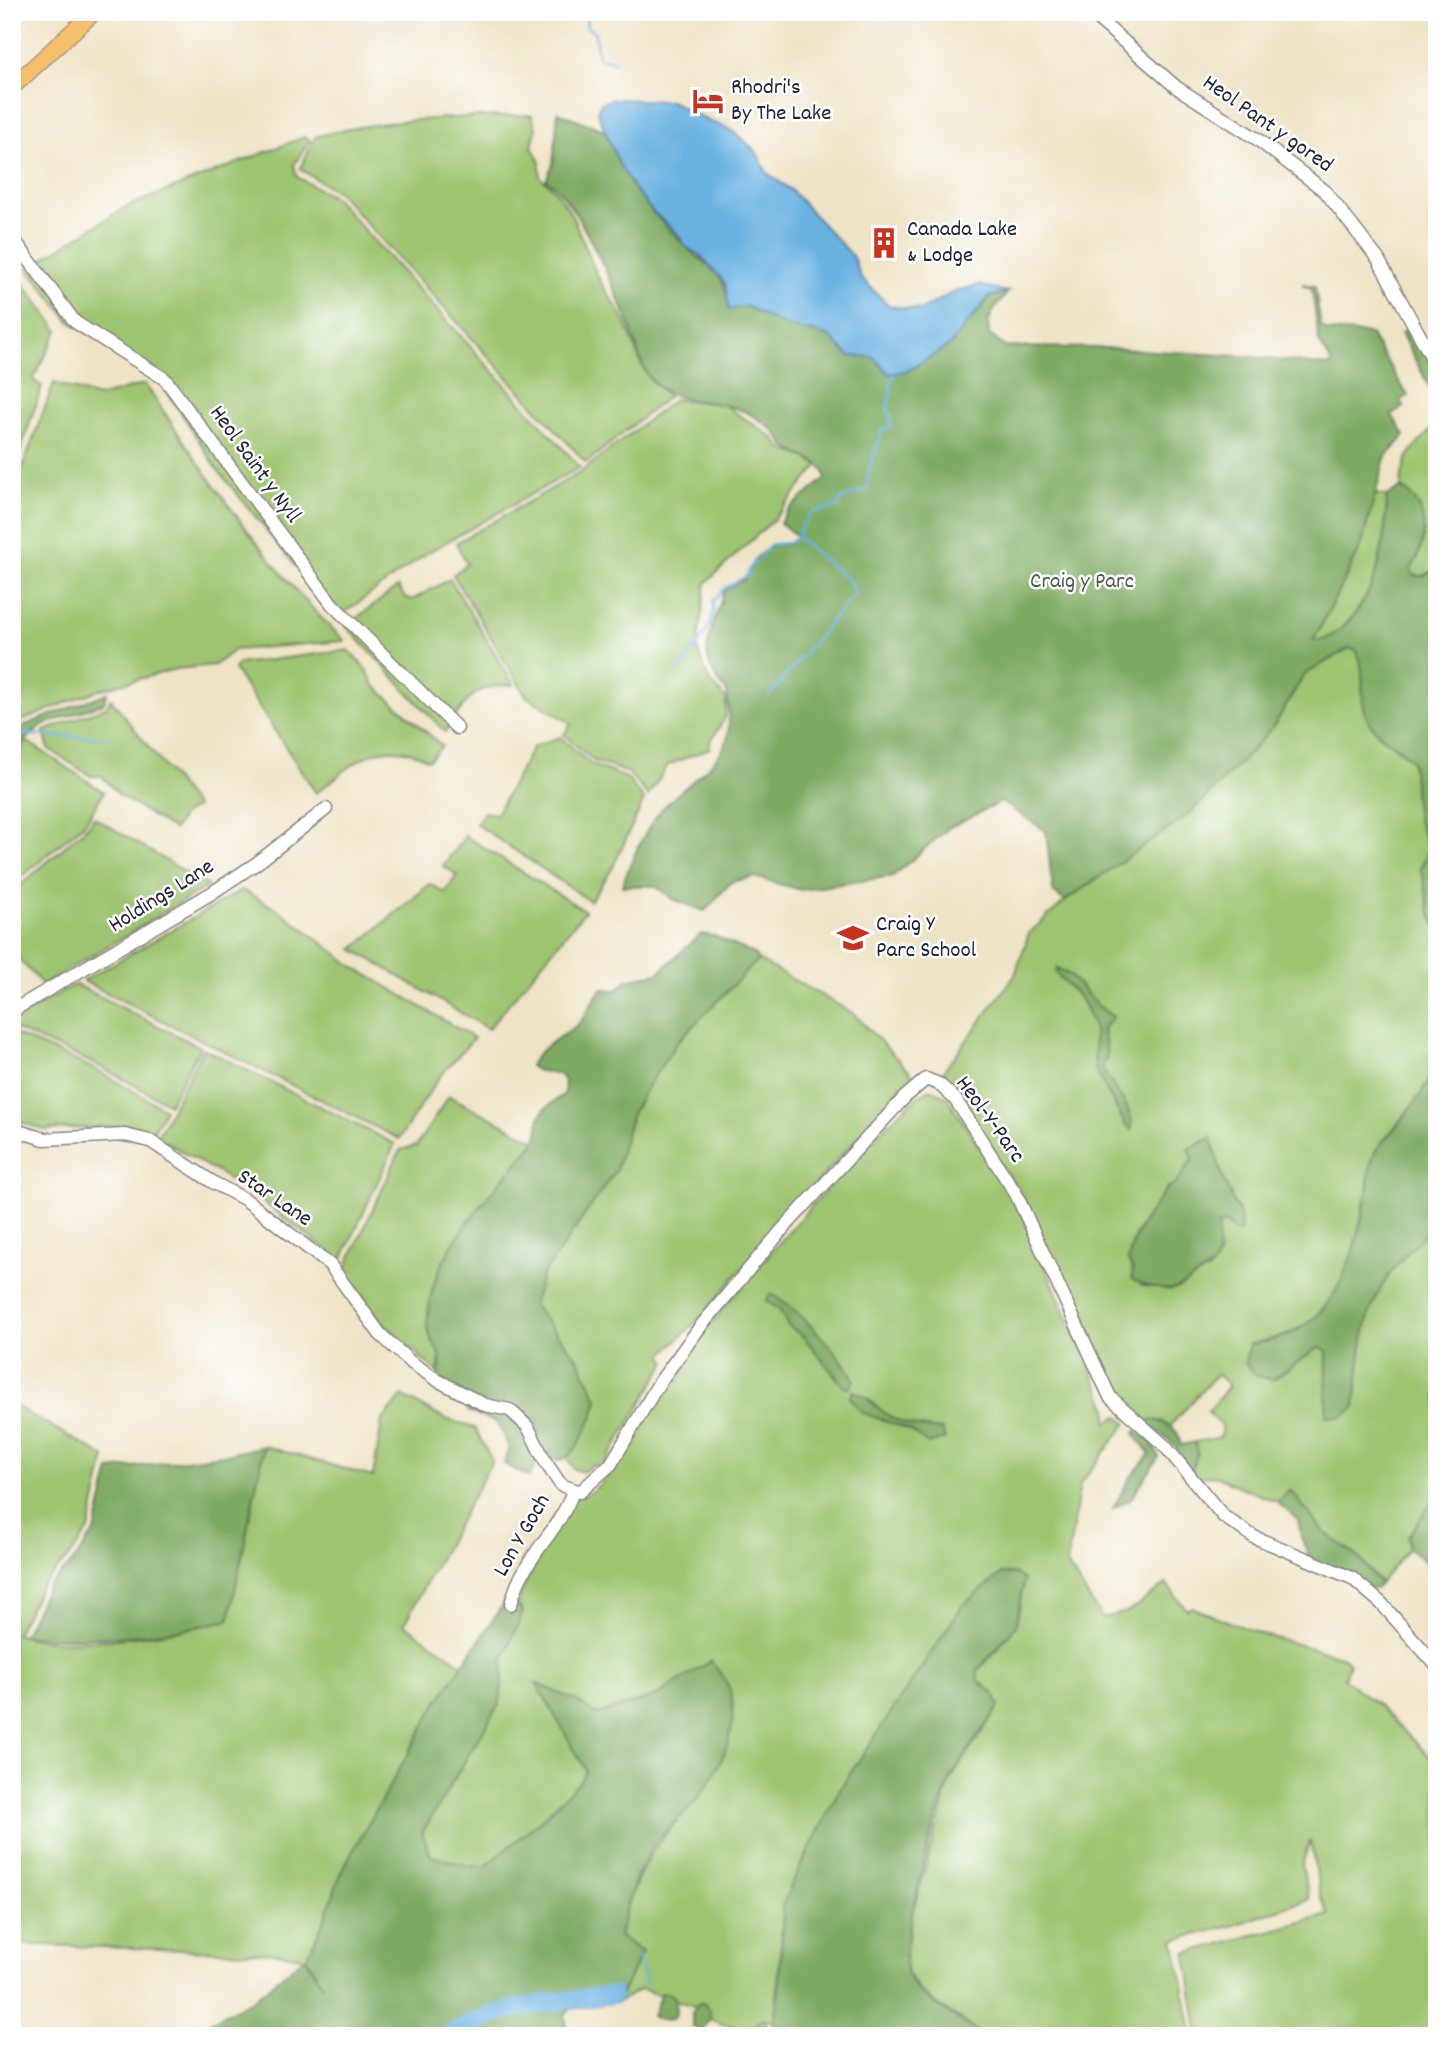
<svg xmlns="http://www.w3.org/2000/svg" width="1449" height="2048" font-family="Dekko,sans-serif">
<rect width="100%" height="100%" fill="#fff"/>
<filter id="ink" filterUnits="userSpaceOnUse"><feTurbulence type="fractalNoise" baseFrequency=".0143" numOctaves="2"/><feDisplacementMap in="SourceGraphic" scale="14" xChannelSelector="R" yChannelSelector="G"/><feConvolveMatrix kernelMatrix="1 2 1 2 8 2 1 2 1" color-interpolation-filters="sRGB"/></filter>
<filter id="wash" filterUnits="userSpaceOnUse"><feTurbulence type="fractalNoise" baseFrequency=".00686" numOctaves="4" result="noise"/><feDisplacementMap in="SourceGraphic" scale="28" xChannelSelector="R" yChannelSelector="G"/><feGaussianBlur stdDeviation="1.57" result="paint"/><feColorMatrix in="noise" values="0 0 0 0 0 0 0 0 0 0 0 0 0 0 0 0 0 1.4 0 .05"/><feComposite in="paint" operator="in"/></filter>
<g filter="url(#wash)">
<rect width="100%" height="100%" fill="#efe3c6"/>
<path fill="#9dc470" stroke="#607356" stroke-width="2" fill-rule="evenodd" d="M532,115L536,129L532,147L540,162V177C573,201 580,238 596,273C604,291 618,306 626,324C640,356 638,374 669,396L586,463L339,193L300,169L315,137C386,117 459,118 532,115Z
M304,137L310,140L294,165L297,177L335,198L580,467L427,553L340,616L323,600L217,469L153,369L70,322L28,268L126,207Z
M12,268L58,330L33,380L42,386L12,477Z
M54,383L98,397L145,384C203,470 269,570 345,641L234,650L215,665L176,669L98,690L16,723L15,739L12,740V496Z
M675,399L724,405L774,438L782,449L807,458L818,466L773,520L706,583L697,649L709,680L726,699L725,718L710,742V748L668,765L648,796L629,773L594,761L564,735L571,723L527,697L453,575L467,564L456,543L581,472Z
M1437,423V568L1423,576L1413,575L1411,569L1418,557L1409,493L1401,488C1402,452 1416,448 1437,423Z
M1375,494L1387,496C1385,545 1379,593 1342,628C1334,635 1324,642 1313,642L1361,547Z
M450,579L514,685C473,684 467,700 445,732L346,626L398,587L405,598L412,600Z
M1349,648L1357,651C1369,677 1358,708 1377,732C1386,743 1402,750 1412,761C1417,799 1410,812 1430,849L1420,868C1429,892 1424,905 1437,927V1065L1425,1090L1376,1150L1352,1258L1336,1295L1323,1312L1305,1325L1284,1336L1250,1344L1272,1380L1320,1347L1327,1351L1328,1377L1360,1357C1363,1341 1364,1324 1369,1309C1380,1274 1411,1247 1437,1223V1495L1408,1541L1409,1548L1380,1583L1357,1556L1325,1533L1290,1491L1277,1502L1212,1475L1196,1478L1191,1472L1198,1452L1195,1442L1221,1437V1425L1208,1412L1229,1386L1217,1374L1169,1427L1162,1421L1148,1422L1107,1384L1024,1200L958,1098L940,1076L1015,975L1029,933L1065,901L1188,814L1249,754L1275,724L1304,675ZM1211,1138L1223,1179L1227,1223L1217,1225L1218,1245L1209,1271C1195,1272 1189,1283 1178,1287C1167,1291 1153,1286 1142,1286C1109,1245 1154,1211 1178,1183C1184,1175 1186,1167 1193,1159L1189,1149Z
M349,650L367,671L375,686L442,746L429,760C379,733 355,764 316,793L234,669L238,664Z
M111,699L196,807L183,815L174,830L119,795L102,776H91L49,749L44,731L106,707Z
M560,737L592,765L627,778L644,800L612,869L590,901L476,824L484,812L496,814L533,747Z
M28,742L104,792L85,823L12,885V756Z
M94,817L208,886L43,985L12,952V893L88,826Z
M465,836L585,911L488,1029L353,949L430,884L445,893L457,875L443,866Z
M242,890L279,910L354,967L474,1038L440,1076L399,1139L83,981Z
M758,960L853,1013L914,1076L791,1211L703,1315L662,1355L667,1361L602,1468L593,1465L583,1472L574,1469L567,1458L593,1417L598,1400L578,1359L533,1305L542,1276L616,1170L632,1113L648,1085L679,1040Z
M75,984L200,1047L169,1104L95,1064L12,1028V1021Z
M12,1033L92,1068L165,1109L152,1134L124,1126L44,1130L12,1119Z
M203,1048L395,1144L339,1266L333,1255L246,1189L157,1137Z
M932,1089L947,1097L1021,1212L1108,1409L1107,1423L1118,1416L1127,1423L1080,1484L1067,1564L1102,1618L1128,1612L1166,1584L1187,1610L1191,1607L1263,1635L1344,1657L1349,1663L1344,1679L1378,1705L1437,1764V2036H1199L1186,1953L1329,1915L1320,1894L1310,1840L1302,1865L1309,1899L1235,1925L1174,1940L1193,2036H984L921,1993L907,1973L904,1959L912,1914L950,1781L999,1706L994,1694L978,1680V1670L1001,1646L857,1763L840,1789L784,1901L775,2022L763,2020L755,2036L698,2015L700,2008L641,1989L618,2002L641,1952L619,1936C637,1868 650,1848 698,1798L679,1681L654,1697L595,1715L577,1701L537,1684L586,1770L580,1781L543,1818L486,1866H469L431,1856L422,1833L500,1703L504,1657L523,1612L518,1605C529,1565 553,1532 575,1497C604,1498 636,1434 649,1411C660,1393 670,1374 683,1357C712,1320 903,1093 932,1089Z
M449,1096L536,1141C500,1184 439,1244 430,1301C428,1309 427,1321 428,1328C431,1350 443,1343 438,1373L384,1324L344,1272L400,1150L416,1146Z
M402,1396L443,1418L475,1428L492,1461L404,1624L463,1665L437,1703L341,1872L326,1917L307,1958L278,1953L12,1944V1404L105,1457L89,1530L70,1556L41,1586L16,1634C69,1653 175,1632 229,1620L264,1446L373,1477L382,1421Z"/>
<path fill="#7eaa62" stroke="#50664e" stroke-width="2" d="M558,112L604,130C617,159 629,186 651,210C662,222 674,233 685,245C703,265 722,267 728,298L783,325L829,336L849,356L874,357L881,361L883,368L907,371L950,345L990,297L1008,292L992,313L988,323L989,334L1005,347L1107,348L1253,357L1329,366L1332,363L1319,342L1312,288L1303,286V284L1315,286L1321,327L1327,331L1370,334L1408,396L1401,400L1404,407L1392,415L1405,436L1385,458L1361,547L1313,641C1323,642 1334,635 1342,628C1379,593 1385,545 1387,496L1401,488C1431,506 1428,542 1411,569L1413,575L1423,576L1437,568V927C1424,905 1429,892 1420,868L1430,849C1410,812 1417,799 1412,761C1399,746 1375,736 1367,718C1358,697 1367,673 1357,651L1349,648L1304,675L1275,724L1249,754L1188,815L1065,901L1053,892L1046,831L1001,802L950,827L893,876L801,890L754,877L731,882L705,911L675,900L655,886H622C632,859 643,833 661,810C679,789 719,765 727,740C731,726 728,707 727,692C691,652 713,634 724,590L744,580L757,557L773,544H789L797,536L780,523L788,510L826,478C823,458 798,457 785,446C782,443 780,437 776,433C767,423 748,412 735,408C707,398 672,404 651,380C640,367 636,342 630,326C618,296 572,190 546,180L553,164Z
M1414,325L1437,367V401L1401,333Z
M107,693L104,703L43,725L12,752V743H19L23,726Z
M701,934L714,936L754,954L758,960L679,1040L648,1085L632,1113L616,1170L542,1276L533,1305L578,1359L598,1400C593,1415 577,1461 558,1460C553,1460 547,1456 542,1453L529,1477L504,1464L509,1447L497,1423L468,1411L466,1396L437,1380C446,1346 434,1355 428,1329C426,1322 429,1310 430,1302C437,1245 500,1184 536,1141C539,1133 537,1125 540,1118C543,1106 557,1101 565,1093L564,1081L559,1074L538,1071L530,1066C539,1046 561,1038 577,1025C589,1015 590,999 603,989L617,990L627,980L658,973Z
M1057,968L1070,975L1096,1004L1113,1017L1103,1028L1107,1055L1102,1067C1110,1088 1133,1103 1132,1130L1125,1124L1095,1069L1094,1027L1088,1013L1080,998L1056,973Z
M1437,1065V1223C1366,1289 1364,1315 1355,1408L1341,1417L1326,1416L1327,1351L1320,1347L1272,1380L1255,1375L1245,1362L1250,1344C1331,1337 1350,1271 1365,1204C1369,1187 1367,1168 1375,1152C1381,1142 1391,1133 1399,1123C1414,1105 1426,1087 1437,1065Z
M1211,1138L1223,1179L1240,1215L1241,1231L1234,1232L1226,1223L1218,1225V1256L1214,1265L1180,1287C1168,1293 1142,1286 1132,1279L1133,1270L1128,1261C1134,1231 1150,1212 1167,1188C1181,1183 1183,1170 1193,1159L1189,1149Z
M770,1294C790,1300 846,1360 854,1380L850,1388L844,1387L803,1336L788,1326L779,1309L766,1301Z
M853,1391C869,1396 875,1407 889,1416C905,1426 924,1428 942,1430L945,1439L928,1444L910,1430L863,1413L850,1398Z
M1152,1419C1165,1423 1181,1428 1180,1445L1195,1442L1198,1452L1191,1472L1175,1446L1150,1425L1148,1422Z
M1136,1431L1152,1442L1159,1457L1130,1500L1113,1508L1129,1479L1150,1454L1134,1434Z
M264,1446L229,1620C158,1636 96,1642 23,1636L47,1587L74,1561L95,1531L110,1470L223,1455Z
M1290,1490L1325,1533L1357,1556L1380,1583L1376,1589L1366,1588L1309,1556L1301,1537L1298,1520L1277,1502Z
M1437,1495V1553L1428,1564L1409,1548L1408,1536Z
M1002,1573L1016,1574L1024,1580L1016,1626L978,1670V1680L994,1694L999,1706C983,1731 961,1756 949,1782C937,1809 897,1950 907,1973C919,2002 959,2018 984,2036H771L779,1992L784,1901L801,1865L840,1789L963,1605Z
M506,1600H512L523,1612L504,1657L500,1702L422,1833L431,1856L469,1866H486L543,1818L580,1781L586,1770L536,1683L577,1701L596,1715L654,1697L711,1661C716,1669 726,1678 729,1688C742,1725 721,1769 698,1798C686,1814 669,1826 657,1841C636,1868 627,1904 619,1936L642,1952L618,2002L570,2009L565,2015L566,2026L559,2036H198L208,2023L252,2000L305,1958L323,1987L307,1958L326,1917L341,1872L437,1703Z
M661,1993H669L675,1998L676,2015L672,2019L660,2020L652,2016Z
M699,2003H703L710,2010V2019L702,2031L692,2025V2013Z
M763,2018L767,2020L762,2036H721L730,2026L750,2030Z"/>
<path fill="#6bb2e2" stroke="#466a8e" stroke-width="2" d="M612,99L671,101L708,121L728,128L745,141L757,153L767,173L791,190L816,217L853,257L861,278L889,306L921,310L956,291L979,285L1008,292L989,297L950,345L907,371L889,374C869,354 882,357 849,356L829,336L783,325L746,306L729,310L725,283L700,255L686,247L677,233L652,211L634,189L619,164L597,111L601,103Z"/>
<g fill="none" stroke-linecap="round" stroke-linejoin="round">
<path stroke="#6bb2e2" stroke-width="2.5" d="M585,12L587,27L595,32L598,58L616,62
M679,671C691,650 717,628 713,601L725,588L748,575L749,569L771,544L789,543L797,537L802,525L813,512L838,507L842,498L867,490C866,468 877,452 881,431L891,427V416L887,408C893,396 888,386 894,375
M769,696L855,593L851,583L797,537
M12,734L111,738
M639,1957L646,1984"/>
<path stroke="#6bb2e2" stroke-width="18" d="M446,2036C499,2004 553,2002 613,1995"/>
</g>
</g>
<g filter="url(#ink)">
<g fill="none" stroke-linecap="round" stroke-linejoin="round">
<defs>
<path id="minor" d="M1090,12L1176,87L1257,139L1325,191L1378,259L1437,367
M12,237L75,322L165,379L332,604L457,728
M12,1011L210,894L257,863L326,809
M12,1129L44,1139L125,1135L150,1141L214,1183L246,1200L330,1265L380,1334L409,1361L437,1380L485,1405L510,1410L528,1427L546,1463L561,1485L580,1492L611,1464L659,1383L700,1327L782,1230L905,1097L926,1079L939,1084L955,1099L1016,1194L1110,1397L1165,1446L1223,1516L1254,1537L1352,1578L1381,1603L1437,1666
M511,1604C522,1557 559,1533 573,1491"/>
<path id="major" d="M12,87L94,12"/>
</defs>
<use href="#minor" stroke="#888280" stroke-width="15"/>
<use href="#major" stroke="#888280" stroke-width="18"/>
<use href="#minor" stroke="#fff" stroke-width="12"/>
<use href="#major" stroke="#f6c06b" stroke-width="16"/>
</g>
</g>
<defs>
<symbol id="hotel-bare" viewBox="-9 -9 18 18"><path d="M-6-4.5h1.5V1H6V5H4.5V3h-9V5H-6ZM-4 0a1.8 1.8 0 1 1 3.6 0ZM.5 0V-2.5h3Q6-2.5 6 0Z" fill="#c8321e" stroke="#fff" stroke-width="2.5" paint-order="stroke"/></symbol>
<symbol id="building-bare" viewBox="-9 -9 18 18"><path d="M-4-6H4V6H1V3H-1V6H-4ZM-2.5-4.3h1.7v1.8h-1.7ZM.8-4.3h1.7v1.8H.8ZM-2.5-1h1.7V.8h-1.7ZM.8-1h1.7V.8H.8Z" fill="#c8321e" stroke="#fff" stroke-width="2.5" paint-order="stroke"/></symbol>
<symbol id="school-bare" viewBox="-9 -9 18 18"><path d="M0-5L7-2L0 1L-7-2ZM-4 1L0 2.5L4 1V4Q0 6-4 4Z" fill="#c8321e" stroke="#fff" stroke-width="2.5" paint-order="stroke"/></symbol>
</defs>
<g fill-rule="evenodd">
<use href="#hotel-bare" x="686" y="79" width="44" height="44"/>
<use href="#building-bare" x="862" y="221" width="44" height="44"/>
<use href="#school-bare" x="831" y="916" width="44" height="44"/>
</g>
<g text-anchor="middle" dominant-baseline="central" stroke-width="5" stroke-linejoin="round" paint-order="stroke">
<g font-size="23" fill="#22223b" stroke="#fff" text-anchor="start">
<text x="731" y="88">Rhodri's<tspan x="731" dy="26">By The Lake</tspan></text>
<text x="907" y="230">Canada Lake<tspan x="907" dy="26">&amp; Lodge</tspan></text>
<text x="876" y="925">Craig Y<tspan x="876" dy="26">Parc School</tspan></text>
</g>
<g font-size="23" fill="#22223b" stroke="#fff">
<text transform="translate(1267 125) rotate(35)">Heol Pant y gored</text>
<text transform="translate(254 465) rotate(54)">Heol Saint y Nyll</text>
<text transform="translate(162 897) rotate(-32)">Holdings Lane</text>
<text transform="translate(989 1120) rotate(54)">Heol-Y-Parc</text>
<text transform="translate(274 1199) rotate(34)">Star Lane</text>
<text transform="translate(523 1536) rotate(-60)">Lon Y Goch</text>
</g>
<g font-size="23" fill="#4d5b4e" stroke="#fff">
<text x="1082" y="582">Craig y Parc</text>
</g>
</g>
<rect width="1449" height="2048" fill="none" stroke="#fff" stroke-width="42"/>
</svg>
